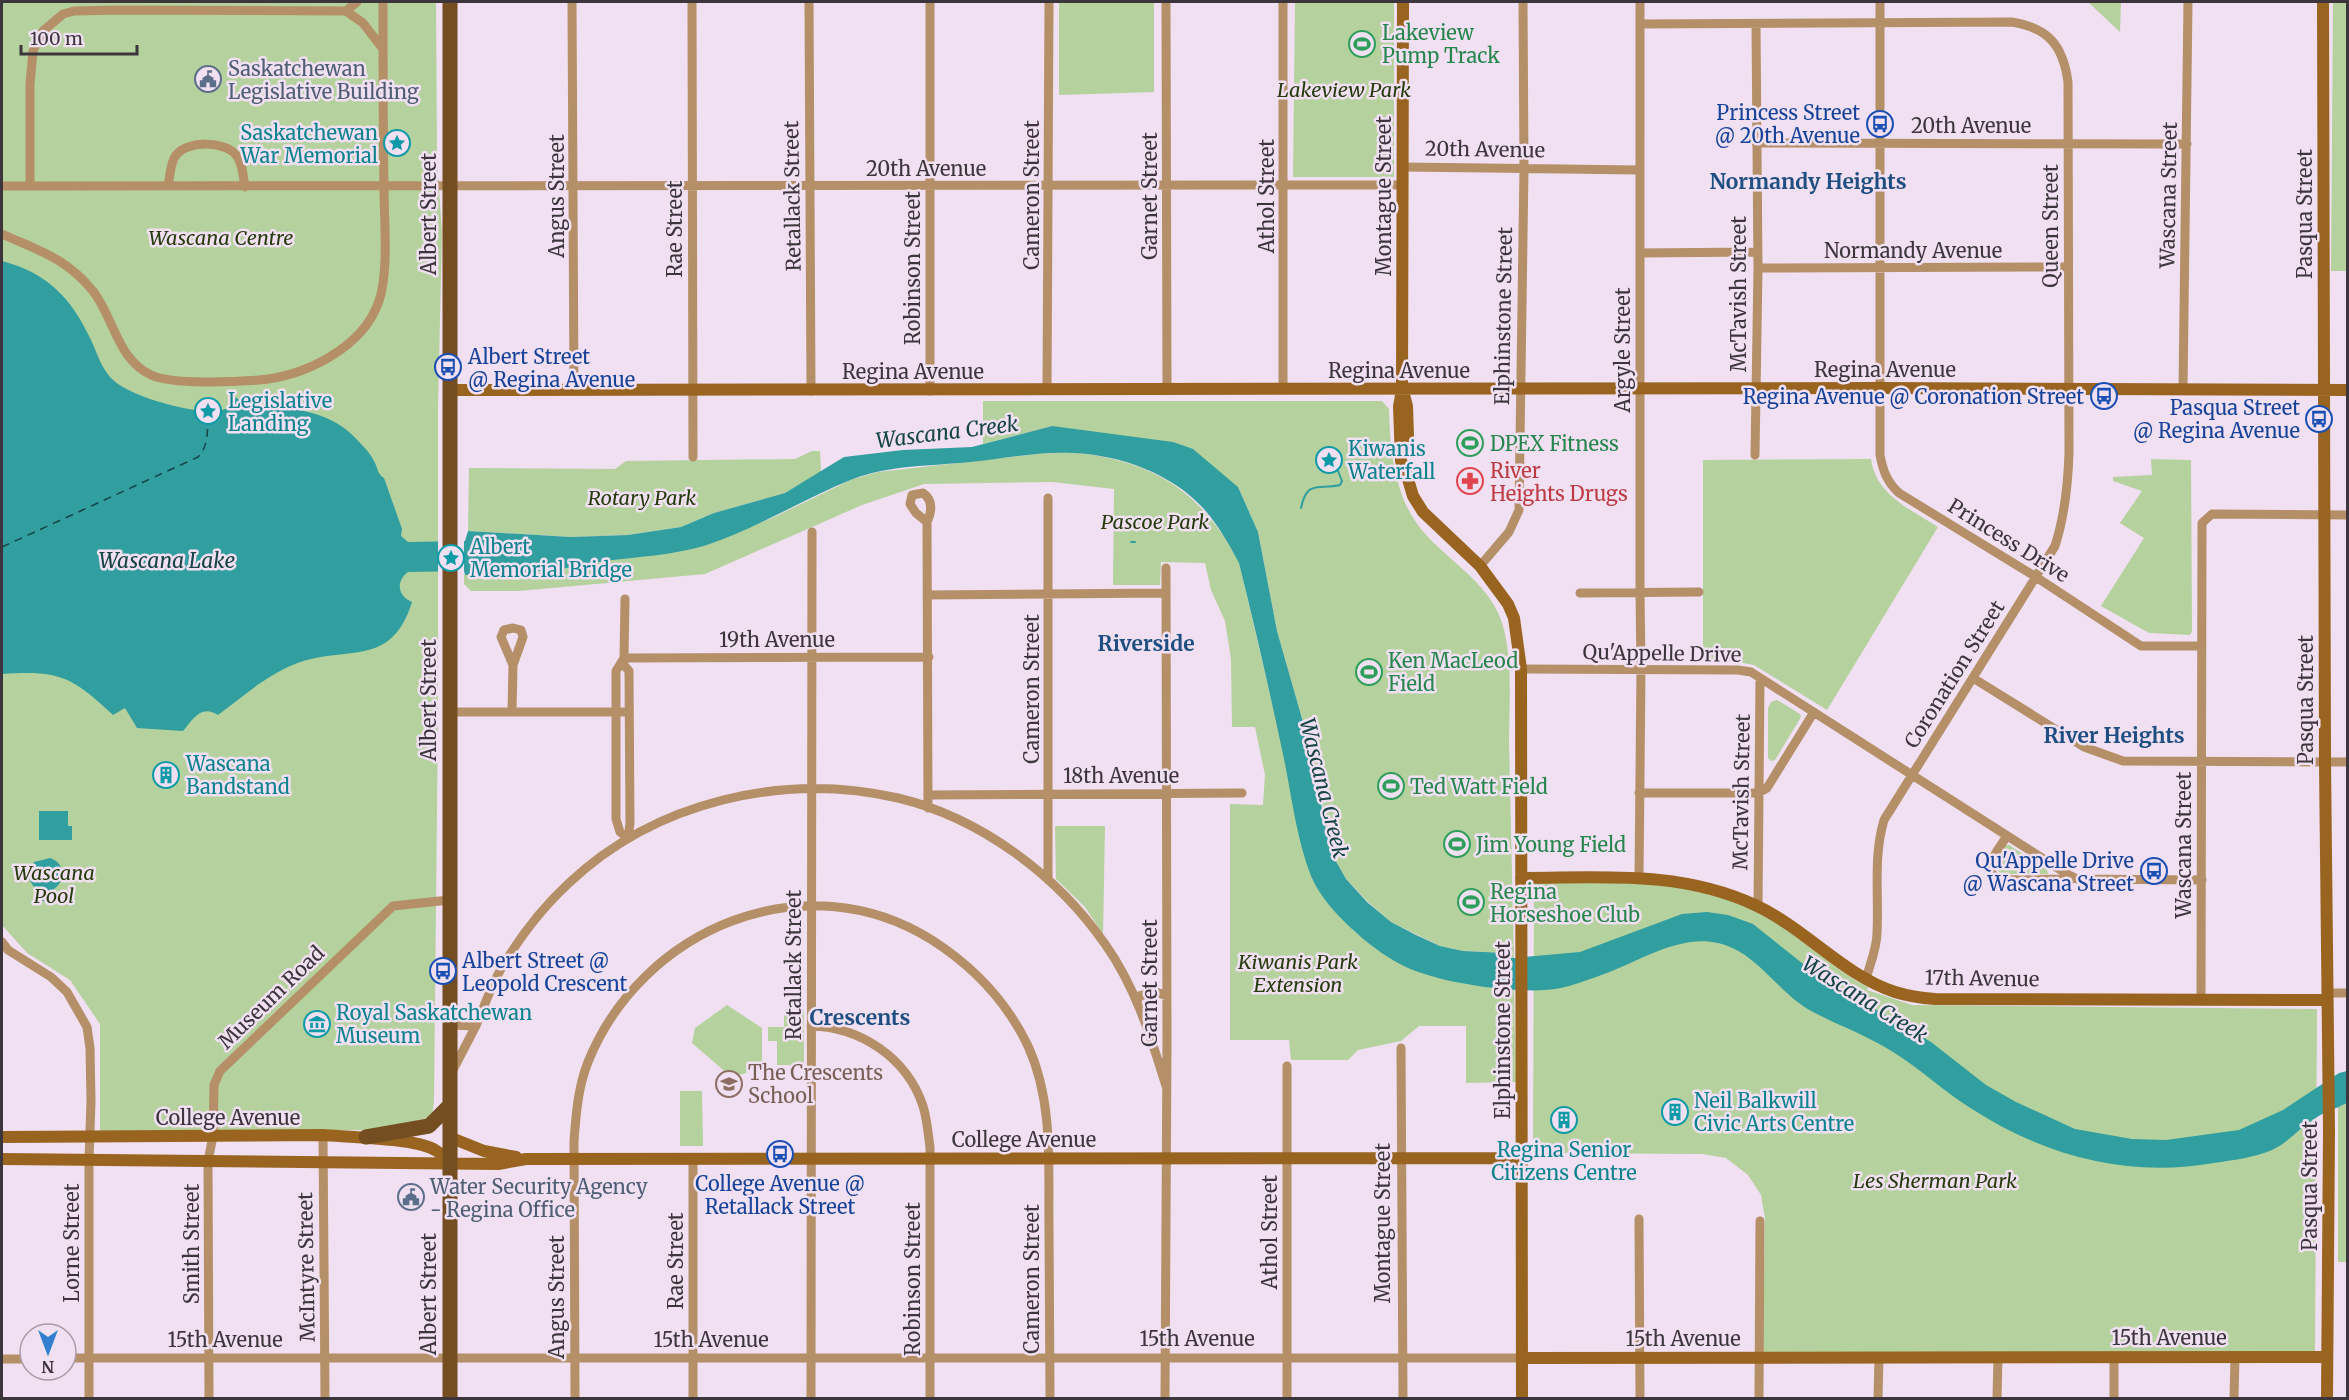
<svg xmlns="http://www.w3.org/2000/svg" width="2349" height="1400" font-family="Merriweather,serif">
<rect width="100%" height="100%" fill="#f0e0f1"/>
<path fill="#b5d19d" d="M2,2H436L437,159L442,233L438,405V711L434,1101L432,1115L424,1123L369,1130L100,1132V1024L70,980L27,953L2,925Z
M1059,2H1154V92L1059,95Z
M1295,2H1394V177H1293Z
M2088,2H2121L2120,32Z
M2333,2H2347V271H2331Z
M983,401H1382L1389,409C1390,454 1395,502 1427,536C1453,564 1492,586 1503,626C1513,663 1509,706 1509,744C1511,815 1512,886 1514,958H1509L1505,953L1463,951L1440,946L1391,922L1368,902L1346,879L1333,856L1311,750L1277,631L1258,532L1238,487L1052,426L983,444Z
M812,451H820L821,472L785,493L714,513L681,527L628,535L571,537L468,531L469,468L615,469L626,461L795,459Z
M1073,452C1155,462 1200,490 1239,562L1281,741L1303,851L1312,878L1333,909L1353,930L1376,949L1475,984L1514,989L1516,1082L1466,1083V1026H1419L1401,1041L1358,1050L1348,1060H1291L1289,1040H1230V804L1263,805L1265,775L1255,727H1232L1231,659L1225,621L1211,590L1205,563L1161,562L1160,585H1113L1114,489L1052,482L924,484L862,505L705,574L519,591H471L464,584V575L527,573L586,566L601,561L668,553L704,546L772,518L853,479L878,472L1037,454Z
M1871,459C1876,495 1910,509 1938,527L1827,710L1754,665L1732,661H1703V460Z
M2151,459L2191,460L2192,631L2190,635L2149,633L2101,606L2144,538L2120,523L2142,491L2113,481V477L2152,475Z
M1777,700L1800,714L1801,717L1775,760L1771,761L1768,758V708L1771,702Z
M1055,826H1105L1103,934L1085,907L1056,879Z
M2005,845H2009L2047,869L2048,874H2000C1994,864 2000,855 2005,845Z
M1534,882C1615,883 1702,876 1774,922C1807,942 1834,970 1868,987L1867,990L1912,1005L2317,1009L2315,1352L1763,1354L1765,1219L1761,1195L1748,1175L1726,1158L1702,1154L1533,1153Z
M727,1005L762,1028V1062L744,1074L729,1075L692,1043L695,1028Z
M784,1010H804V1065H777V1041H768V1027H784Z
M680,1091H702L703,1146H680Z
M2347,1103V1262H2338V1107Z"/>
<path fill="#319ea0" d="M2,261C47,273 71,297 91,340C97,353 102,370 113,380C132,398 207,419 228,408C233,406 234,402 236,397L246,407C289,407 331,408 361,444C366,449 372,456 375,463C378,469 377,473 384,478L402,529L401,536L408,542L465,541L468,531L571,537L628,535L681,527L714,513L785,493L844,457L903,450L972,447L1052,426L1173,442L1193,449L1238,487L1258,532L1277,631L1311,750L1327,835L1333,856L1346,879L1367,902L1391,922L1416,935L1440,946L1463,951L1505,953L1509,958H1514L1580,952L1682,914L1707,912L1728,915L1753,924L1802,963L1863,1002L1931,1042L1986,1085L2016,1102L2075,1129L2132,1139L2166,1140L2239,1130L2283,1110L2339,1073L2347,1071V1103C2337,1108 2324,1112 2314,1119C2299,1128 2288,1143 2272,1150C2253,1158 2233,1160 2214,1163C2127,1178 2045,1156 1972,1109C1944,1092 1921,1069 1893,1052C1868,1036 1840,1026 1813,1012C1778,994 1758,952 1718,943C1678,934 1639,962 1604,974C1590,979 1575,985 1561,988C1523,996 1434,983 1400,964C1383,955 1366,942 1352,929C1336,914 1320,897 1311,876C1295,835 1291,788 1281,745C1268,684 1254,623 1239,563C1229,544 1218,525 1204,509C1173,474 1120,455 1074,453C1039,451 1004,459 970,462C932,466 889,465 853,479C803,499 756,529 704,546C672,555 638,557 605,561C597,562 590,565 583,566C544,572 505,574 465,575L464,571L408,572C396,581 397,596 412,602C391,670 345,644 295,664C267,675 242,697 218,715C201,704 193,719 183,731L137,728L125,708L113,715C72,676 58,670 2,674Z
M1320 461a9 9 0 1 1 18 0a9 9 0 1 1-18 0Z
M39,811H68V826H72V840H39Z
M50,858C67,864 66,883 51,891L55,900L48,903L39,899V891C28,883 25,872 34,862Z"/>
<path fill="#f0e0f1" d="M464,535V577L462,574L438,575V539H463Z"/>
<g fill="none" stroke-linecap="round" stroke-linejoin="round">
<path stroke="#319ea0" stroke-width="2" d="M1301,508C1307,479 1319,490 1340,485L1342,481L1338,471
M1131,542H1135"/>
<path stroke="#144445" stroke-width="1.5" stroke-dasharray="8 6" stroke-linecap="butt" d="M2,547L198,457C210,445 207,426 208,411"/>
<path stroke="#b48f68" stroke-width="9" d="M572,2L574,390
M692,2L693,457
M809,2L811,391
M930,2V391
M1166,2L1167,390
M1880,2V455C1883,471 1887,482 1899,493L2036,577L2141,646H2202
M346,11L357,2
M1640,24L2012,22C2048,28 2063,45 2068,82L2069,453C2068,485 2065,515 2055,546L1884,820C1873,857 1879,895 1877,933C1877,948 1870,964 1866,979
M1756,143L2187,144
M1403,167L1639,170
M2,186L1403,185
M30,186V84L33,51L43,31L63,14L74,11L118,10L346,11L363,23L383,49
M168,186C170,177 170,163 176,155C188,140 225,141 236,155C243,163 243,177 245,187
M2,234C39,251 65,257 93,291C114,318 117,359 151,375C173,385 234,382 259,380C305,376 363,348 379,301C389,272 384,220 384,188C383,126 383,64 383,2
M1640,253L1757,252
M1758,268L2068,267
M2183,389L2188,2
M1047,390L1049,2
M1283,390V2
M1755,455L1758,268L1756,25
M927,522L916,513L910,504L912,495L923,493C933,500 932,511 927,522L928,808
M1480,566L1509,532L1519,510L1524,168L1523,2
M1580,593L1699,592
M929,595L1166,593
M625,599L624,658L616,671V819L620,832L628,838
M624,658L929,657
M622,663L629,671L630,823L628,838
M1521,669L1738,670L1751,672L2067,874L2077,879L2202,880
M1973,678L2084,747L2123,761L2348,762
M449,712H629
M512,712L513,665L523,637L521,630L513,628L504,630L501,637L513,665
M1639,793H1758L1767,788L1814,712
M928,795L1242,793
M2007,836C1998,850 1980,869 1999,880L2072,879
M1639,878L1641,669L1640,592V2
M1048,880V498
M1758,907L1760,678
M2,942L8,950L51,977L67,992L87,1027L90,1048L91,1101L89,1160V1398
M2327,993H2348
M2201,1000L2202,523L2212,514L2348,515
M1137,1002L1139,996L1156,992L1167,996
M449,1025L476,1026
M811,1026C861,1027 907,1058 923,1106C927,1119 928,1133 930,1147V1398
M1401,1048L1403,1398
M452,1072C460,1056 469,1040 477,1023C485,1005 491,986 501,969C519,938 543,907 569,883C656,801 783,772 898,798C981,818 1057,875 1105,944C1135,986 1151,1037 1166,1086
M323,1135L325,1398
M1639,1219L1640,1398
M66,1358H1522
M2,1359H30
M209,1398L208,1161L213,1136L214,1085L220,1071L393,906L449,900
M575,1398L574,1141C576,1114 578,1087 588,1062C642,928 805,860 932,940C974,967 1006,1000 1028,1046C1054,1103 1048,1167 1049,1228C1049,1285 1050,1342 1050,1398
M693,1398V1159
M811,1398L812,532
M1165,1398L1167,1044L1166,568
M1287,1398V1066
M1759,1398L1760,1221
M1878,1398L1879,1357
M1997,1398L1998,1357
M2114,1398V1357
M2234,1398L2235,1357"/>
<path stroke="#996420" stroke-width="12" d="M1403,2L1402,390L1399,406L1401,461L1405,469L1413,496L1423,512L1480,566L1508,604L1514,618L1521,669L1522,1398
M2323,2L2325,762L2329,1131L2327,1398
M451,390L1880,388L2348,390
M1403,391L1407,406L1408,436
M1521,878C1603,878 1680,870 1755,905C1805,928 1843,975 1895,992C1908,996 1922,998 1935,999L2327,1000
M2,1137L323,1135C348,1137 415,1138 435,1150C440,1152 445,1159 449,1163
M449,1137L484,1151L516,1157
M2,1159L498,1164L526,1159L1522,1158
M1522,1358L2327,1357"/>
<path stroke="#744e20" stroke-width="15" d="M450,2V1398
M366,1137L429,1126L449,1106"/>
</g>
<defs>
<symbol id="stadium-ring" viewBox="-11 -11 22 22"><circle r="9.5" fill="#f0e0f1" stroke="#2e9e5b" stroke-width="1.5"/><path d="M0-5a6.5 5 0 1 0 0 10a6.5 5 0 1 0 0-10ZM-3.5-1.8h7v3.6h-7Z" fill="#2e9e5b"/></symbol>
<symbol id="civic-ring" viewBox="-11 -11 22 22"><circle r="9.5" fill="#f0e0f1" stroke="#5c6f8a" stroke-width="1.5"/><path d="M-.6-6.5H3V-4.5H.6V-3L4-1V1h2V6H-6V1h2V-1L-.6-3ZM-1.2 2.5V6h2.4V2.5Z" fill="#5c6f8a"/></symbol>
<symbol id="bus-ring" viewBox="-11 -11 22 22"><circle r="9.5" fill="#f0e0f1" stroke="#1a4fb4" stroke-width="1.5"/><path d="M-5-6H5V4H4V6H2V4H-2V6H-4V4H-5ZM-3.5-4V0h7V-4ZM-3.5 1.2v1.5H-2V1.2ZM2 1.2v1.5H3.5V1.2Z" fill="#1a4fb4"/></symbol>
<symbol id="sight-ring" viewBox="-11 -11 22 22"><circle r="9.5" fill="#f0e0f1" stroke="#0f9aa8" stroke-width="1.5"/><path d="M0-6L1.8-2.2L6-1.7L2.9 1.2L3.7 5.4L0 3.3L-3.7 5.4L-2.9 1.2L-6-1.7L-1.8-2.2Z" fill="#0f9aa8"/></symbol>
<symbol id="pharmacy-ring" viewBox="-11 -11 22 22"><circle r="9.5" fill="#f0e0f1" stroke="#e0444e" stroke-width="1.5"/><path d="M-2-6h4v4h4v4h-4v4h-4v-4h-4v-4h4Z" fill="#e0444e"/></symbol>
<symbol id="building-ring" viewBox="-11 -11 22 22"><circle r="9.5" fill="#f0e0f1" stroke="#0f9aa8" stroke-width="1.5"/><path d="M-4-6H4V6H1V3H-1V6H-4ZM-2.5-4.3h1.7v1.8h-1.7ZM.8-4.3h1.7v1.8H.8ZM-2.5-1h1.7V.8h-1.7ZM.8-1h1.7V.8H.8Z" fill="#0f9aa8"/></symbol>
<symbol id="museum-ring" viewBox="-11 -11 22 22"><circle r="9.5" fill="#f0e0f1" stroke="#0f9aa8" stroke-width="1.5"/><path d="M0-6L6-3V-2H-6V-3ZM-5-1h2V3h-2ZM-1-1h2V3h-2ZM3-1h2V3H3ZM-6 4H6V6H-6Z" fill="#0f9aa8"/></symbol>
<symbol id="school-ring" viewBox="-11 -11 22 22"><circle r="9.5" fill="#f0e0f1" stroke="#8d6e63" stroke-width="1.5"/><path d="M0-5L7-2L0 1L-7-2ZM-4 1L0 2.5L4 1V4Q0 6-4 4Z" fill="#8d6e63"/></symbol>
</defs>
<g fill-rule="evenodd">
<use href="#stadium-ring" x="1347" y="29" width="30" height="30"/>
<use href="#civic-ring" x="193" y="64" width="30" height="30"/>
<use href="#bus-ring" x="1865" y="109" width="30" height="30"/>
<use href="#sight-ring" x="382" y="128" width="30" height="30"/>
<use href="#bus-ring" x="433" y="352" width="30" height="30"/>
<use href="#bus-ring" x="2089" y="381" width="30" height="30"/>
<use href="#sight-ring" x="193" y="396" width="30" height="30"/>
<use href="#bus-ring" x="2304" y="404" width="30" height="30"/>
<use href="#stadium-ring" x="1455" y="428" width="30" height="30"/>
<use href="#sight-ring" x="1314" y="445" width="30" height="30"/>
<use href="#pharmacy-ring" x="1455" y="466" width="30" height="30"/>
<use href="#sight-ring" x="436" y="543" width="30" height="30"/>
<use href="#stadium-ring" x="1354" y="657" width="30" height="30"/>
<use href="#building-ring" x="151" y="760" width="30" height="30"/>
<use href="#stadium-ring" x="1376" y="771" width="30" height="30"/>
<use href="#stadium-ring" x="1442" y="829" width="30" height="30"/>
<use href="#bus-ring" x="2139" y="856" width="30" height="30"/>
<use href="#stadium-ring" x="1456" y="887" width="30" height="30"/>
<use href="#bus-ring" x="428" y="956" width="30" height="30"/>
<use href="#museum-ring" x="302" y="1009" width="30" height="30"/>
<use href="#school-ring" x="714" y="1069" width="30" height="30"/>
<use href="#building-ring" x="1660" y="1097" width="30" height="30"/>
<use href="#building-ring" x="1549" y="1105" width="30" height="30"/>
<use href="#bus-ring" x="765" y="1139" width="30" height="30"/>
<use href="#civic-ring" x="396" y="1182" width="30" height="30"/>
</g>
<g text-anchor="middle" dominant-baseline="central" stroke-width="5" stroke-linejoin="round" paint-order="stroke">
<g font-size="20" fill="#27864d" stroke="#f0e0f1" text-anchor="start">
<text x="1382" y="32">Lakeview<tspan x="1382" dy="23">Pump Track</tspan></text>
<text x="1490" y="443">DPEX Fitness</text>
<text x="1388" y="660">Ken MacLeod<tspan x="1388" dy="23">Field</tspan></text>
<text x="1410" y="786">Ted Watt Field</text>
<text x="1476" y="844">Jim Young Field</text>
<text x="1490" y="891">Regina<tspan x="1490" dy="23">Horseshoe Club</tspan></text>
</g>
<g font-size="20" fill="#4e5e75" stroke="#f0e0f1" text-anchor="start">
<text x="228" y="68">Saskatchewan<tspan x="228" dy="23">Legislative Building</tspan></text>
<text x="430" y="1186">Water Security Agency<tspan x="430" dy="23">- Regina Office</tspan></text>
</g>
<g font-size="20" font-style="italic" fill="#263c0d" stroke="#f0e0f1">
<text x="1344" y="89">Lakeview Park</text>
<text x="221" y="237">Wascana Centre</text>
<text x="642" y="497">Rotary Park</text>
<text x="1155" y="521">Pascoe Park</text>
<text x="54" y="872">Wascana<tspan x="54" dy="23">Pool</tspan></text>
<text x="1298" y="961">Kiwanis Park<tspan x="1298" dy="23">Extension</tspan></text>
<text x="1935" y="1180">Les Sherman Park</text>
</g>
<g font-size="20" fill="#164399" stroke="#f0e0f1" text-anchor="end">
<text x="1860" y="112">Princess Street<tspan x="1860" dy="23">@ 20th Avenue</tspan></text>
<text x="468" y="356" text-anchor="start">Albert Street<tspan x="468" dy="23">@ Regina Avenue</tspan></text>
<text x="2084" y="396">Regina Avenue @ Coronation Street</text>
<text x="2300" y="407">Pasqua Street<tspan x="2300" dy="23">@ Regina Avenue</tspan></text>
<text x="2134" y="860">Qu'Appelle Drive<tspan x="2134" dy="23">@ Wascana Street</tspan></text>
<text x="462" y="960" text-anchor="start">Albert Street @<tspan x="462" dy="23">Leopold Crescent</tspan></text>
<text x="780" y="1183" text-anchor="middle">College Avenue @<tspan x="780" dy="23">Retallack Street</tspan></text>
</g>
<g font-size="20" fill="#3c363c" stroke="#f0e0f1">
<text x="1971" y="125">20th Avenue</text>
<text transform="translate(1485 149) rotate(1)">20th Avenue</text>
<text x="926" y="168">20th Avenue</text>
<text transform="translate(1031 195) rotate(-90)">Cameron Street</text>
<text transform="translate(2168 195) rotate(-89)">Wascana Street</text>
<text transform="translate(556 196) rotate(-90)">Angus Street</text>
<text transform="translate(792 196) rotate(-91)">Retallack Street</text>
<text transform="translate(1149 196) rotate(-90)">Garnet Street</text>
<text transform="translate(1266 196) rotate(-90)">Athol Street</text>
<text transform="translate(1383 196) rotate(-90)">Montague Street</text>
<text transform="translate(428 214) rotate(-90)">Albert Street</text>
<text transform="translate(2304 214) rotate(-90)">Pasqua Street</text>
<text transform="translate(2050 226) rotate(-90)">Queen Street</text>
<text transform="translate(674 229) rotate(-90)">Rae Street</text>
<text x="1913" y="250">Normandy Avenue</text>
<text transform="translate(912 268) rotate(-90)">Robinson Street</text>
<text transform="translate(1738 294) rotate(-90)">McTavish Street</text>
<text transform="translate(1503 316) rotate(-89)">Elphinstone Street</text>
<text transform="translate(1622 350) rotate(-90)">Argyle Street</text>
<text x="1885" y="369">Regina Avenue</text>
<text x="1399" y="370">Regina Avenue</text>
<text x="913" y="371">Regina Avenue</text>
<text transform="translate(2009 540) rotate(32)">Princess Drive</text>
<text x="777" y="639">19th Avenue</text>
<text transform="translate(1662 653) rotate(1)">Qu'Appelle Drive</text>
<text transform="translate(1954 674) rotate(-58)">Coronation Street</text>
<text transform="translate(1031 689) rotate(-90)">Cameron Street</text>
<text transform="translate(428 700) rotate(-90)">Albert Street</text>
<text transform="translate(2305 700) rotate(-90)">Pasqua Street</text>
<text x="1121" y="775">18th Avenue</text>
<text transform="translate(1741 792) rotate(-89)">McTavish Street</text>
<text transform="translate(2183 845) rotate(-90)">Wascana Street</text>
<text transform="translate(793 965) rotate(-90)">Retallack Street</text>
<text transform="translate(1982 978) rotate(1)">17th Avenue</text>
<text transform="translate(1149 983) rotate(-90)">Garnet Street</text>
<text transform="translate(271 997) rotate(-44)">Museum Road</text>
<text transform="translate(1502 1030) rotate(-90)">Elphinstone Street</text>
<text x="228" y="1117">College Avenue</text>
<text x="1024" y="1139">College Avenue</text>
<text transform="translate(2309 1186) rotate(-90)">Pasqua Street</text>
<text transform="translate(1382 1223) rotate(-90)">Montague Street</text>
<text transform="translate(1269 1232) rotate(-90)">Athol Street</text>
<text transform="translate(71 1243) rotate(-90)">Lorne Street</text>
<text transform="translate(191 1244) rotate(-90)">Smith Street</text>
<text transform="translate(675 1261) rotate(-90)">Rae Street</text>
<text transform="translate(306 1267) rotate(-91)">McIntyre Street</text>
<text transform="translate(912 1279) rotate(-90)">Robinson Street</text>
<text transform="translate(1031 1279) rotate(-90)">Cameron Street</text>
<text transform="translate(428 1294) rotate(-90)">Albert Street</text>
<text transform="translate(556 1297) rotate(-90)">Angus Street</text>
<text x="2169" y="1337">15th Avenue</text>
<text x="1197" y="1338">15th Avenue</text>
<text x="1683" y="1338">15th Avenue</text>
<text x="225" y="1339">15th Avenue</text>
<text x="711" y="1339">15th Avenue</text>
</g>
<g font-size="20" fill="#0d838f" stroke="#f0e0f1" text-anchor="start">
<text x="378" y="132" text-anchor="end">Saskatchewan<tspan x="378" dy="23">War Memorial</tspan></text>
<text x="228" y="400">Legislative<tspan x="228" dy="23">Landing</tspan></text>
<text x="1348" y="448">Kiwanis<tspan x="1348" dy="23">Waterfall</tspan></text>
<text x="470" y="546">Albert<tspan x="470" dy="23">Memorial Bridge</tspan></text>
<text x="186" y="763">Wascana<tspan x="186" dy="23">Bandstand</tspan></text>
<text x="336" y="1012">Royal Saskatchewan<tspan x="336" dy="23">Museum</tspan></text>
<text x="1694" y="1100">Neil Balkwill<tspan x="1694" dy="23">Civic Arts Centre</tspan></text>
<text x="1564" y="1149" text-anchor="middle">Regina Senior<tspan x="1564" dy="23">Citizens Centre</tspan></text>
</g>
<g font-size="20" fill="#be3a42" stroke="#f0e0f1" text-anchor="start">
<text x="1490" y="470">River<tspan x="1490" dy="23">Heights Drugs</tspan></text>
</g>
<g font-size="20" fill="#785e54" stroke="#f0e0f1" text-anchor="start">
<text x="748" y="1072">The Crescents<tspan x="748" dy="23">School</tspan></text>
</g>
<g font-size="21" font-weight="bold" fill="#1f4f82" stroke="#f0e0f1">
<text x="1808" y="181">Normandy Heights</text>
<text x="1146" y="643">Riverside</text>
<text x="2114" y="735">River Heights</text>
<text x="860" y="1017">Crescents</text>
</g>
<g font-size="21" font-style="italic" fill="#144445" stroke="#f0e0f1">
<text transform="translate(947 432) rotate(-7)">Wascana Creek</text>
<text x="167" y="560">Wascana Lake</text>
<text transform="translate(1324 788) rotate(76)">Wascana Creek</text>
<text transform="translate(1865 999) rotate(32)">Wascana Creek</text>
</g>
</g>
<rect width="2349" height="1400" fill="none" stroke="#3c363c" stroke-width="6"/>
<g transform="translate(48 1352) rotate(180)"><circle r="28" fill="#f0e0f1" stroke="#a89ca9" stroke-width="1.5"/>
<path d="M0-4.5L10 22L0 15L-10 22Z" fill="#327fcf"/>
<text y="-9" font-size="16" font-weight="bold" text-anchor="middle" fill="#3c363c">N</text>
</g>
<path d="M21 45v9h116v-9" fill="none" stroke="#3c363c" stroke-width="3"/>
<text x="30" y="45" font-size="18" fill="#3c363c" stroke="#f0e0f1" stroke-width="4.5" paint-order="stroke">100 m</text>
</svg>
